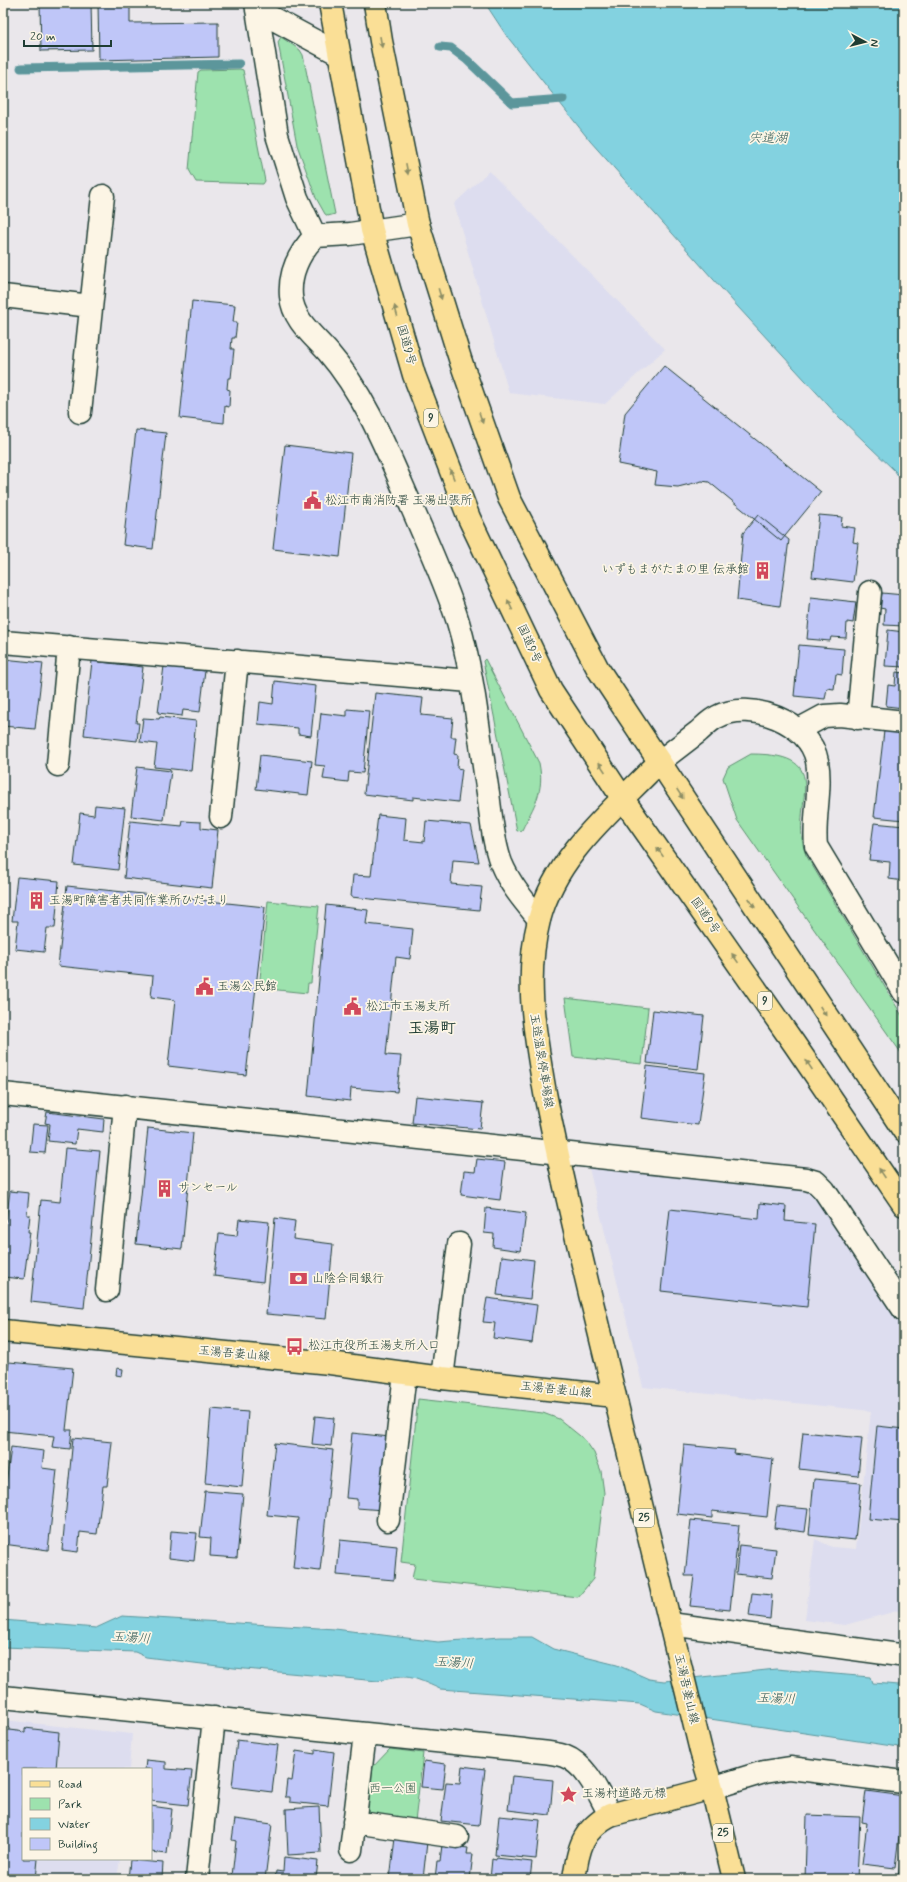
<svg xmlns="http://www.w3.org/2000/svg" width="907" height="1882" font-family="Mynerve,'Klee One',sans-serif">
<rect width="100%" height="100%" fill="#eae7eb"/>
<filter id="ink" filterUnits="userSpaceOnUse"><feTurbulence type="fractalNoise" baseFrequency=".025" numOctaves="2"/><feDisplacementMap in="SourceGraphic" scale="8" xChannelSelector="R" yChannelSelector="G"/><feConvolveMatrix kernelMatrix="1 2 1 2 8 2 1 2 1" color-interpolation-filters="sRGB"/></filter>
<g filter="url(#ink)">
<path fill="#ddddef" d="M489,171L665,349L605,404L509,393L454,204Z
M590,1165L813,1186L904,1325V1609L845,1625L805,1620L815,1539L832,1547L856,1549L871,1411L643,1387L589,1168Z
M3,1720L132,1734L129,1769H23V1859H120L117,1879H3Z"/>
<path fill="#9de2ae" stroke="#5e9071" d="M281,37L300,50L303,55L335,214L328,216L325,214L316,198L297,145L278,42Z
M240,69L243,70L265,181L263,184L196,182L189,170L198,72L201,70Z
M485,659L539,763C545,792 534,805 522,830L517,831L483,661Z
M751,754C840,754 787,804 806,855L904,1019V1057L737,820L723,778L728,767Z
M268,901L319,906L311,983H308L307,993L259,988Z
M565,998L648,1008L642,1064L573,1057Z
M418,1399L543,1413L559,1419L585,1440L594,1453L601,1471L604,1493L593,1579L578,1597L412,1579L415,1564L401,1562Z
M390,1749L423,1753L415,1822L371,1817L366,1807L370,1770Z"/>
<path fill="#83d2e0" stroke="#5b969b" d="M485,3H904V485L895,471L839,417L738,307L590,141L506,35Z
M122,1616L335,1629L438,1642L500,1637H532L553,1649L617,1665L649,1679L664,1681L776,1669L870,1677L872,1683L899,1685L901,1680L904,1681V1740L899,1747L656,1711L640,1704L440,1689C411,1676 409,1674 378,1681L234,1668L146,1657L135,1652L3,1647V1620L96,1628Z"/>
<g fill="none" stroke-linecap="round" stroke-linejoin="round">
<path stroke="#5b969b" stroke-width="9" d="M440,47L451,48L467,60L512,103L563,99
M21,68L239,64"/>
</g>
<path fill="#bfc6f8" stroke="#1f3d34" d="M40,3H91L92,50L41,51Z
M98,3H130V23L218,22V57L99,60Z
M192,301L235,305L233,322H237L235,338H232L231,349H234L231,378H228L227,389L230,390L229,407L225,406L224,423L180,418Z
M664,366L821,492L781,541L709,482L702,481L678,487L655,485L657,472L618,464L625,413Z
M136,430L166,433L153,549L123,545Z
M285,445L351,453L340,557L273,549Z
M758,515L789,540L780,606L737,600L743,533Z
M819,515L842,517L841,526L855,528L853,542L858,543L853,582L812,577Z
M882,593L904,595V626L884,625L885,609L880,608Z
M811,597L856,602L853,623L847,622L846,638L831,637L830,641L807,639Z
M888,630L904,632V667L885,666Z
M799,645L844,649L842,675L836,674L834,689L827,688L825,699L794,696Z
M3,659L43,663L35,729L3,726Z
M92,661L143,667L136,723H139L137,741L84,735Z
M164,666L205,671L200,712L183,710L182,716L158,713Z
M896,672L904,673V708L886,706L888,685L895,686Z
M275,681L316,686L311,736L298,734V728L258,724L260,702L273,704Z
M375,693L423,698L421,715L453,718L451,737H456L454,754L458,755L457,768L462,769L458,802L413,797V800L364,794Z
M347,709L369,711L363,773L349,772L348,782L323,779L325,766L315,765L321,713L347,716Z
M160,717L196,721L191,771L154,767L157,744L140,742L143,718L159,719Z
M884,731L904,733V820L874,817Z
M260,755L312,761L308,795L256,789Z
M137,767L171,771L164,820L131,816Z
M95,805L125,808L118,870L74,865L80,813L94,815Z
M378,815L406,818L404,840L424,842L426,821L471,825L479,862L453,860L451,884L482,887L479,910L351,897L353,875L371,876Z
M130,821L182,826L183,821L201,822V828L218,830L212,888L124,878Z
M874,823L904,826V881L889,879L890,862L869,860Z
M17,877L59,881L55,928H47L44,952L15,949L18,921H12Z
M67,886L265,907L246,1075L168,1066L175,1000L151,997L153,976L58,966Z
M326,905L368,910L366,924L413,929L410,959L396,957L386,1055L401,1056L397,1092L351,1088L350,1101L308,1096Z
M653,1010L704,1016L698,1069L647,1063Z
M647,1066L705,1073L698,1125L641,1118Z
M415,1096L483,1103L480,1129L412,1123Z
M47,1112L104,1119L103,1132L77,1129L75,1144L48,1141L50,1124L45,1123Z
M33,1124L48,1125L45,1153L30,1152Z
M148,1128L193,1133L182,1249L136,1244Z
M65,1148L100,1151L84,1308L31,1302L41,1200L60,1202Z
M477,1159L505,1162L500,1200L461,1195L464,1171L475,1172Z
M10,1191L29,1193L27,1215H30L28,1232H30L24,1279L3,1277V1245Z
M760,1203L786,1206L785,1221L815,1224L807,1307L661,1291L670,1209L759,1219Z
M486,1208L526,1213L521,1251L493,1247L494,1234L484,1233Z
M275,1218L295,1221L293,1239L333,1244L326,1319L266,1314Z
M239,1219L269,1222L263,1282L214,1276L219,1234L237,1236Z
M502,1256L534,1260L530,1299L497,1295Z
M487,1298L537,1305L532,1343L493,1338L495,1323L483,1322Z
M9,1362L73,1368L66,1430H72L70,1449L52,1447L54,1436L3,1431Z
M117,1368L123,1369L122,1376L116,1375Z
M211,1409L248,1412L242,1487L205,1483Z
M315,1416L334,1418L331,1446L312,1444Z
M877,1426L904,1429V1522L868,1519Z
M803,1432L862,1438L858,1476L799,1469Z
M352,1433L390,1437L383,1510L357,1508V1499L346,1498Z
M73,1438L112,1442L107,1486H103L97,1534L80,1532L78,1552L62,1550Z
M275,1443L333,1450L320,1571L293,1568L298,1518L267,1515Z
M684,1445L735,1450L734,1454L773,1459L767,1517L712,1511V1518L677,1514Z
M11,1447L44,1451L42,1468L57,1470L48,1550L3,1544V1507Z
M814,1479L861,1483L855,1540L809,1535Z
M205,1491L243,1494L237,1558L210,1556L211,1538L200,1537Z
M777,1506L808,1509L805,1532L774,1528Z
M691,1520L739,1525L730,1610L690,1606L694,1576H685Z
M171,1531L197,1533L194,1561L169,1558Z
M340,1540L397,1546L394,1580L337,1575Z
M739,1545L776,1549L772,1578L736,1574Z
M752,1593L772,1595L770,1619L749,1616Z
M3,1727L9,1728V1730L25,1732V1728L59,1732L56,1769H23V1859H38L36,1879H3Z
M237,1740L278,1745L272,1792L232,1787Z
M315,1749L334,1752L328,1806L290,1802V1797H285L287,1780L292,1781L296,1751L315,1754Z
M146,1760L166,1762V1769L192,1771L188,1805L151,1801V1769H145Z
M424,1761L446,1764L443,1789L421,1787Z
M462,1766L485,1769L479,1825L441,1821L446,1782L460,1783Z
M512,1776L553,1780L550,1815L508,1810Z
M866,1791L904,1796L895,1868L862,1864L867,1823L862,1822Z
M151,1806L172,1809L167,1854L151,1852Z
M319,1807L321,1853L288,1855L286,1809Z
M807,1815L860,1817L857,1879H805Z
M499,1816L540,1820L536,1859L495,1855Z
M235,1819L272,1824L265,1879H243V1877L232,1876L236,1841L232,1840Z
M395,1838L427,1842L423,1879H390Z
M442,1845L468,1848L467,1854H473L470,1879H435L437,1861H440Z
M901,1855H904V1879H898Z
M284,1857L318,1861L316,1879H275L276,1871L283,1872Z
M496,1858L532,1862L530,1879H490L492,1859L496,1860Z
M130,1860L163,1863L162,1879H128Z"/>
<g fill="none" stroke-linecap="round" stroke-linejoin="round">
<defs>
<path id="minor" d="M256,3L277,135L297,198L315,236
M257,10L339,54
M418,224L350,234L315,236C299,253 289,272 291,296C293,320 313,335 328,352C367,397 389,456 413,510C429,547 446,584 458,622C474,675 479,738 488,793C491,816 493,842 501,863C510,885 525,902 539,919
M3,296L91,306
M80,412L103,196
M3,642L470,681
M858,718L870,592
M798,730L824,716L840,715L904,722
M659,762C672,752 685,742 698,732C704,727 710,720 717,717C750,699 810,722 817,761C822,789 813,818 816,846L904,992
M58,765L69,647
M221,817L237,661
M3,1094L806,1179L816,1182L824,1190L904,1310
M107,1290L125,1106
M442,1378L459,1244
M388,1520L405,1373
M670,1624L899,1655L904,1653
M3,1697L524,1750C536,1752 553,1752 564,1756C588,1765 599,1795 610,1815
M712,1788L764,1772L790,1768L904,1782
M354,1822L457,1837
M351,1850L365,1734
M197,1879L214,1718"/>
<path id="major" d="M659,762C614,809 556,854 539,920C524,979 535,1034 545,1093C558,1160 574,1227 590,1294C627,1447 665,1599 701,1751L712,1788L734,1879
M3,1331L330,1363L442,1378L615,1396
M574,1879C578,1849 582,1830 610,1815L712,1788"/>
<path id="highway" d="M330,3L372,230L414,375L469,518L551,690L623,799L795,1045L904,1205
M375,3L381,41L418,224L461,362L509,498L598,669L904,1131"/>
</defs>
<use href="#minor" stroke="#1f3d34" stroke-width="25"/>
<use href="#major" stroke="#1f3d34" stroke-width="25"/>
<use href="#highway" stroke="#1f3d34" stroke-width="25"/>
<use href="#minor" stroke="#fcf5e5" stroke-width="22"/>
<use href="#major" stroke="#fadf96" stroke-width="22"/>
<use href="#highway" stroke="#fadf96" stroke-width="22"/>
</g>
<defs><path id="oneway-solid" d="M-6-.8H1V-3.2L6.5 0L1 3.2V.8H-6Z"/></defs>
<g fill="#8c8e65">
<use href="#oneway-solid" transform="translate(381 42) rotate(80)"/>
<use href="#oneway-solid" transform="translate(407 169) rotate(79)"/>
<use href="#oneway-solid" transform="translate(440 294) rotate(73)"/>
<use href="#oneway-solid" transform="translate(396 311) rotate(-106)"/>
<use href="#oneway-solid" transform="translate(481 418) rotate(71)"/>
<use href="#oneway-solid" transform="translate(452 474) rotate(-111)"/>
<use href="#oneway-solid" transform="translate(510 605) rotate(-115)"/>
<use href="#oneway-solid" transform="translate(602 767) rotate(-124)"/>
<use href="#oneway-solid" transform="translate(680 794) rotate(57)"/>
<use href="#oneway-solid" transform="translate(660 852) rotate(-125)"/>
<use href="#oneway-solid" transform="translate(752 903) rotate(57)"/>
<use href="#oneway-solid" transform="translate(735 958) rotate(-125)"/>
<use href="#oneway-solid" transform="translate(823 1011) rotate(57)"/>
<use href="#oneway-solid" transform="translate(809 1065) rotate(-124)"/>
<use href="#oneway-solid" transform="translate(882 1173) rotate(-124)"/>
</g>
</g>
<defs>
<symbol id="civic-bare" viewBox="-9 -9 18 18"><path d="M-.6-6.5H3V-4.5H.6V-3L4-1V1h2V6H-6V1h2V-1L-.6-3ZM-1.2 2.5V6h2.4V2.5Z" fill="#d1495b" stroke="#fcf5e5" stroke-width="2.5" paint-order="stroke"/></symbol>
<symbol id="building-bare" viewBox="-9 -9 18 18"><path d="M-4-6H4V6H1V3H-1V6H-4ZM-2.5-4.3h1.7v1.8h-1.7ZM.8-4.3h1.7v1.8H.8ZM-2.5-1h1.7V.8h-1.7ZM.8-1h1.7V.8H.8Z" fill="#d1495b" stroke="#fcf5e5" stroke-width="2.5" paint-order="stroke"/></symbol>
<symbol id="bank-bare" viewBox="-9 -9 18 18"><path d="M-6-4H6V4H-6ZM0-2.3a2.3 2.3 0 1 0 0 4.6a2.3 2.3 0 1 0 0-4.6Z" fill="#d1495b" stroke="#fcf5e5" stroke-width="2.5" paint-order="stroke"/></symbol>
<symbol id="bus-bare" viewBox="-9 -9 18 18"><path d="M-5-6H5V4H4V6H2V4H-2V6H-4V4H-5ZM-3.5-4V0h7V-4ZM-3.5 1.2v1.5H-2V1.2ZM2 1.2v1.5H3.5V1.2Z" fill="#d1495b" stroke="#fcf5e5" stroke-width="2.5" paint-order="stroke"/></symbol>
<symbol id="sight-bare" viewBox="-9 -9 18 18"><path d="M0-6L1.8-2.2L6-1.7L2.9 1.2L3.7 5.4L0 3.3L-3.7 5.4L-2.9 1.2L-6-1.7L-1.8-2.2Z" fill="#d1495b" stroke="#fcf5e5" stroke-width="2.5" paint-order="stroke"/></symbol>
</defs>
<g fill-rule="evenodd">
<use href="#civic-bare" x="300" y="488" width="25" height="25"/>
<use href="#building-bare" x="750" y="558" width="25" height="25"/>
<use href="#building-bare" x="24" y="888" width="25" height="25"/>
<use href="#civic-bare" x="192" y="974" width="25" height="25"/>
<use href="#civic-bare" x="340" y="994" width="25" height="25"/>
<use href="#building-bare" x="152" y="1176" width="25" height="25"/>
<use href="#bank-bare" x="286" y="1266" width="25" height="25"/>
<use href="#bus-bare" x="282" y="1334" width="25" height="25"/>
<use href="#sight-bare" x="556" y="1782" width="25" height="25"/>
</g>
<g text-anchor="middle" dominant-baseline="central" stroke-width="3.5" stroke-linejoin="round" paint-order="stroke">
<g fill="#fcf5e5" stroke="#617469" stroke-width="1">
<rect x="424" y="409" width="14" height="18" rx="3"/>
<rect x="758" y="992" width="14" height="18" rx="3"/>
<rect x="634" y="1509" width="20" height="18" rx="3"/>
<rect x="713" y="1824" width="20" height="18" rx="3"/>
</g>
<g font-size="11" font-weight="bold" fill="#1f3d34">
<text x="431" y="418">9</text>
<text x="765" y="1001">9</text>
<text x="644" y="1518">25</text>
<text x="723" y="1833">25</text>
</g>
<g font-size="12" fill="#1f3d34" stroke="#fcf5e5">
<text transform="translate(406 345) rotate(74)">国道9号</text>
<text transform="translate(529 644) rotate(65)">国道9号</text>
<text transform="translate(705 916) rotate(55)">国道9号</text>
<text transform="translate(541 1061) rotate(81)">玉造温泉停車場線</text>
<text transform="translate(234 1354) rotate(5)">玉湯吾妻山線</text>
<text transform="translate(556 1390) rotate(6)">玉湯吾妻山線</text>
<text transform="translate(686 1689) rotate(77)">玉湯吾妻山線</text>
</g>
<g font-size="12" fill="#1f3d34" stroke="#fcf5e5" text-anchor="start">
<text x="325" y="501">松江市南消防署 玉湯出張所</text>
<text x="749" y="570" text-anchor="end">いずもまがたまの里 伝承館</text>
<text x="49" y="901">玉湯町障害者共同作業所ひだまり</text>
<text x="217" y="987">玉湯公民館</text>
<text x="366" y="1007">松江市玉湯支所</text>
<text x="178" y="1188">サンセール</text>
<text x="312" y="1279">山陰合同銀行</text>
<text x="308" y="1346">松江市役所玉湯支所入口</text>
<text x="582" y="1794">玉湯村道路元標</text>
</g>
<g font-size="12" fill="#385e4c" stroke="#fcf5e5">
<text x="393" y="1789">西一公園</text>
</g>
<g font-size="13" font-style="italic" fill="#335b56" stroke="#fcf5e5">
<text x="768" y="138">宍道湖</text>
<text transform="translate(131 1638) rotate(4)">玉湯川</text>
<text transform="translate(454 1663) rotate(4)">玉湯川</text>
<text transform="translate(776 1699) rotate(2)">玉湯川</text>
</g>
<g font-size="16" font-weight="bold" fill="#1f3d34" stroke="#fcf5e5">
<text x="432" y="1028">玉湯町</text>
</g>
</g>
<rect width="907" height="1882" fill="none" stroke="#fcf5e5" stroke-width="16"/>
<rect x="8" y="8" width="891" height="1866" fill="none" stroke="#1f3d34" stroke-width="1.5" filter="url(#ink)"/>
<rect x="22" y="1768" width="130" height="92" fill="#fcf5e5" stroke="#a4ab9e"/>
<rect x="30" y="1781" width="20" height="6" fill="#fadf96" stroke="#a4ab9e"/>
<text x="58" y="1788" font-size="12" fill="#1f3d34">Road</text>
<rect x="30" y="1798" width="20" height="12" fill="#9de2ae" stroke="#a4ab9e"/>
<text x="58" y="1808" font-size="12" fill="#1f3d34">Park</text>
<rect x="30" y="1818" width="20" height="12" fill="#83d2e0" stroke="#a4ab9e"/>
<text x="58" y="1828" font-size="12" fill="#1f3d34">Water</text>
<rect x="30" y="1838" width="20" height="12" fill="#bfc6f8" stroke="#a4ab9e"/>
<text x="58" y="1848" font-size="12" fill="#1f3d34">Building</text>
<g transform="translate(865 42) rotate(97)" stroke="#fcf5e5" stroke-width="3" paint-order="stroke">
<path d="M0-3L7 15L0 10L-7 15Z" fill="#1f3d34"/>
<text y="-6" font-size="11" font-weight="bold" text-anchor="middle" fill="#1f3d34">N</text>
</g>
<path d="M24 40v6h87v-6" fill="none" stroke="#1f3d34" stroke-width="2"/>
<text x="30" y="40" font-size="12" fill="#1f3d34" stroke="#fcf5e5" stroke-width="3" paint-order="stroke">20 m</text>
</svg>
